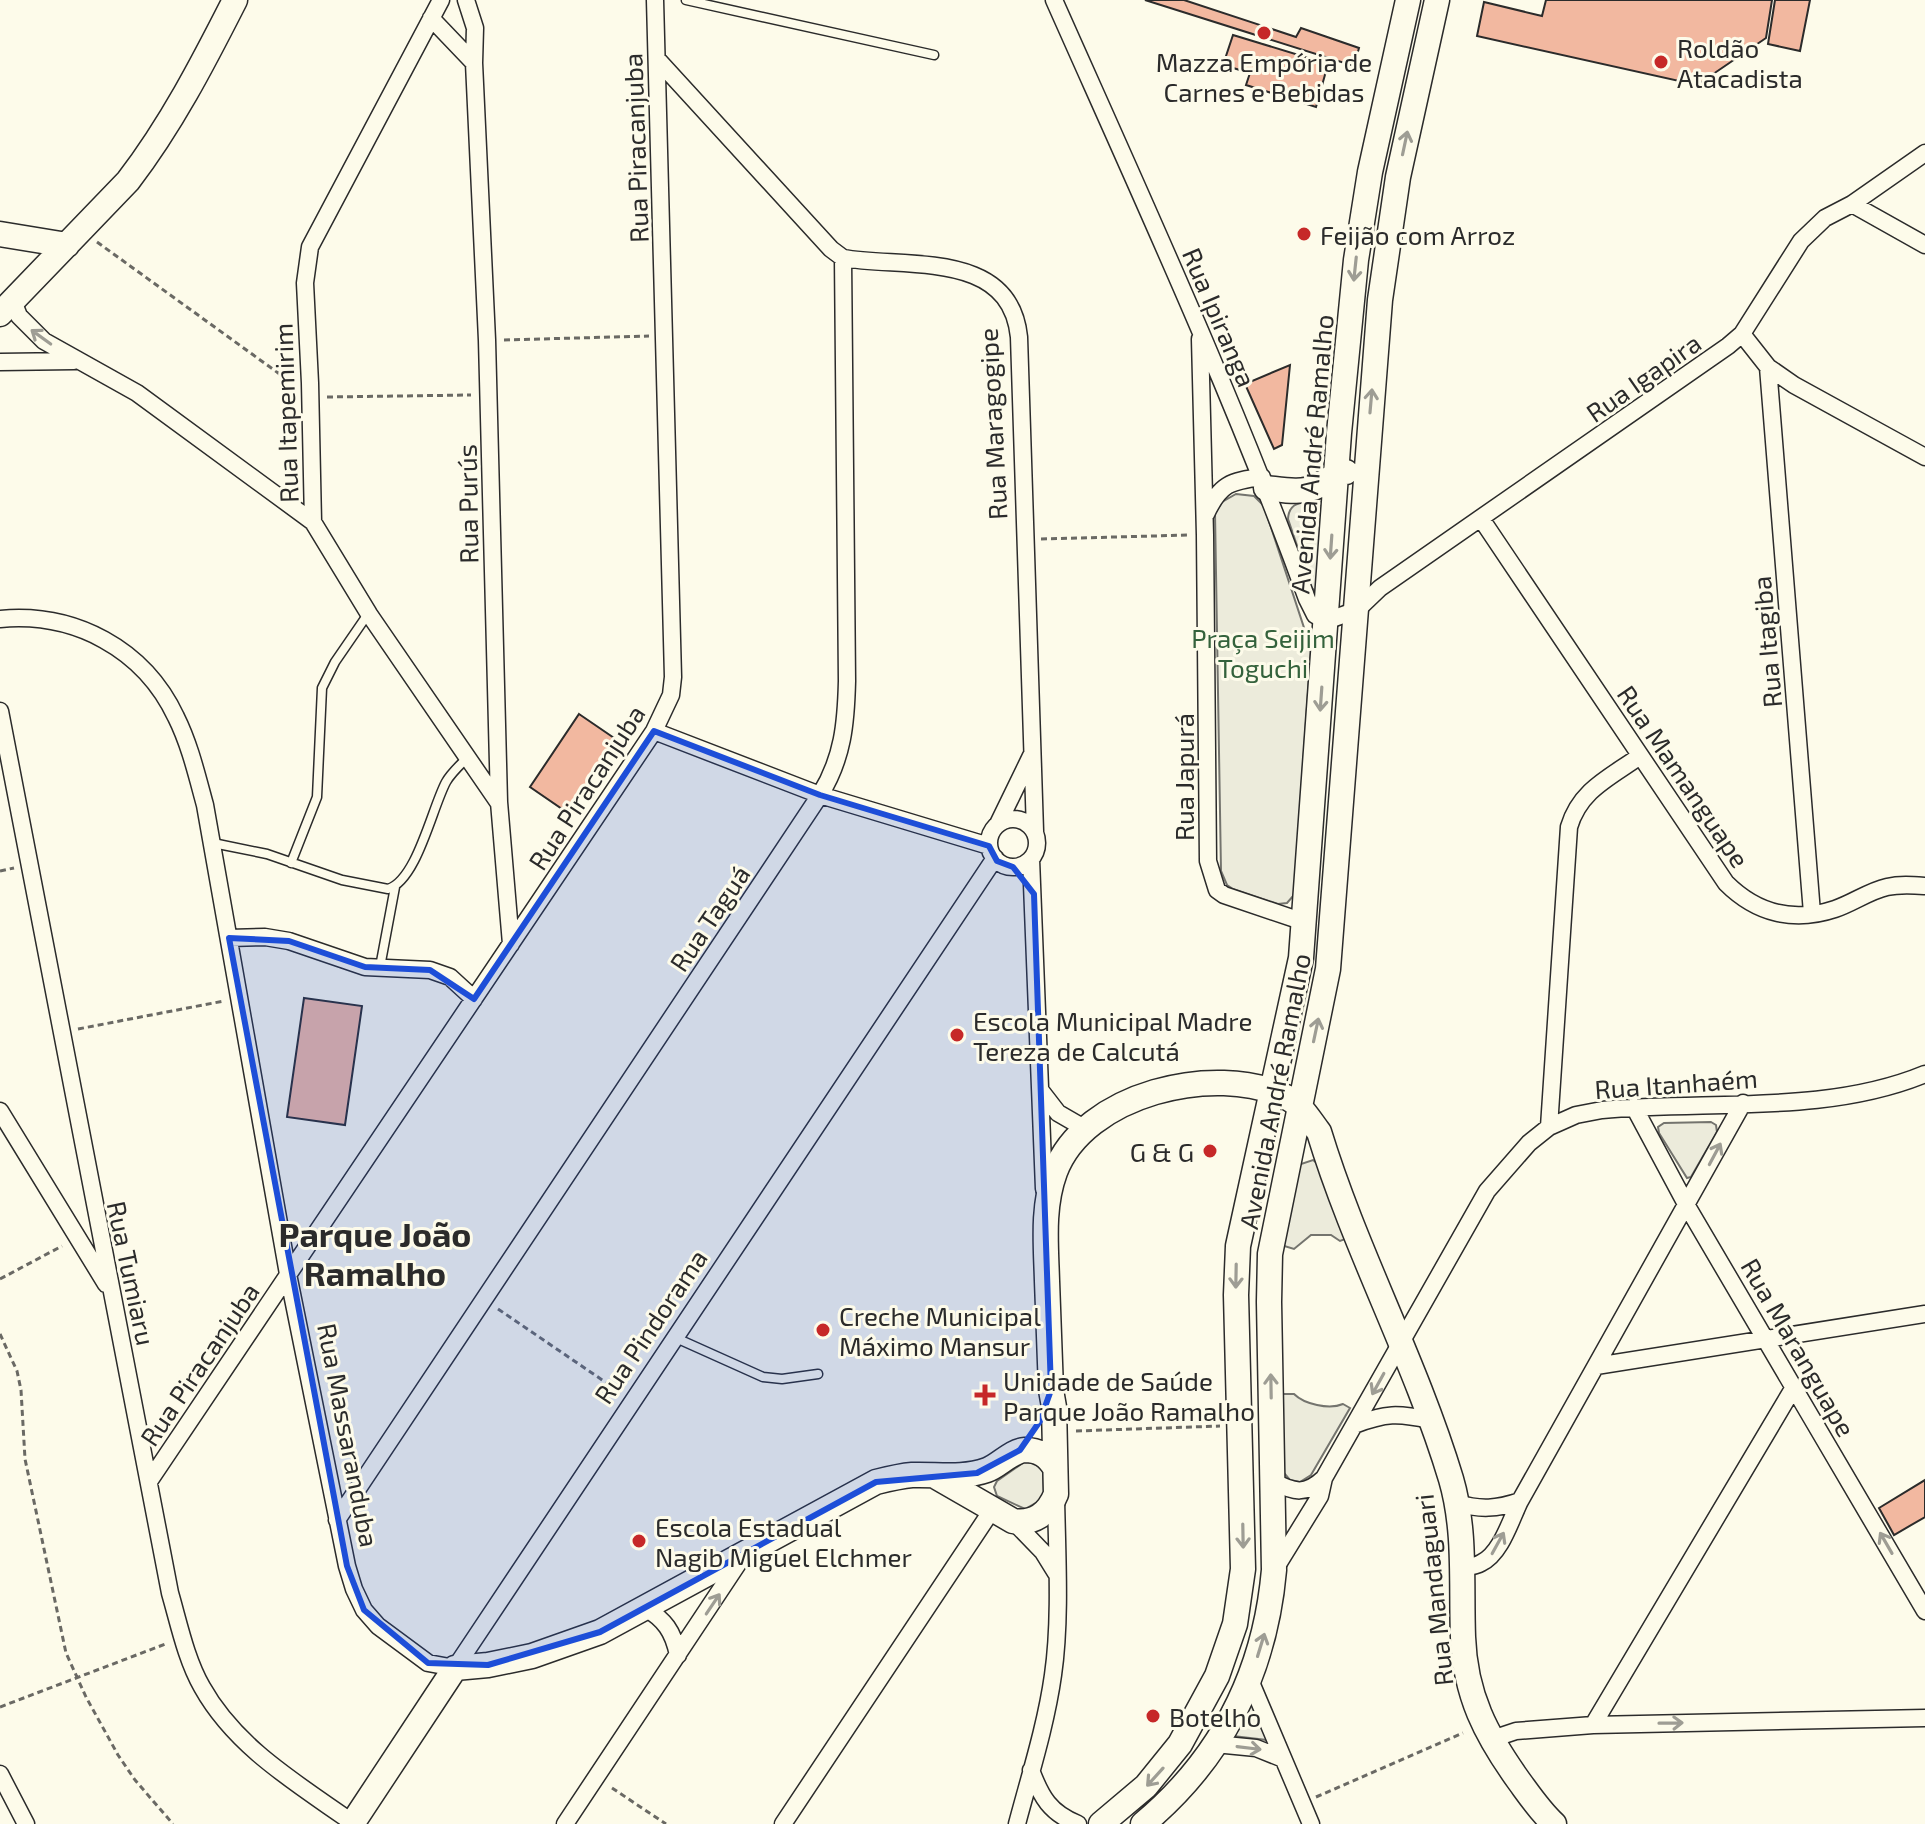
<svg xmlns="http://www.w3.org/2000/svg" width="1925" height="1824" font-family="'Exo 2',sans-serif">
<rect width="100%" height="100%" fill="#fdfbea"/>
<path fill="#ecebdb" stroke="#74746e" stroke-width="2" d="M1236,494L1254,496L1264,506L1311,649L1294,895L1287,903L1278,904L1233,889L1227,885L1221,871L1215,513L1222,502Z
M1313,500L1320,502L1323,508L1317,594L1311,587L1288,519C1289,503 1299,503 1313,500Z
M1711,1122L1716,1125L1717,1132L1691,1177L1687,1178L1659,1133L1658,1127L1664,1123Z
M1313,1160L1318,1164L1348,1238L1340,1241L1331,1235H1311L1294,1249L1281,1245L1298,1165Z
M1281,1394H1294C1304,1404 1329,1410 1343,1404L1350,1408L1311,1475L1300,1482L1290,1480L1284,1473Z
M1027,1460L1043,1468L1044,1494L1041,1500L1025,1509L997,1496L994,1487L997,1481Z
M1251,1701L1267,1740L1233,1736Z"/>
<path fill="#f2b8a0" stroke="#2b2b2b" stroke-width="2" d="M1145,0H1184L1296,37L1301,28L1359,48L1354,66Z
M1546,0H1772L1766,38L1697,85L1477,36L1484,2L1542,16Z
M1775,0H1810L1800,51L1768,44Z
M1233,35L1328,64L1316,107L1246,85L1250,73L1223,65Z
M1290,365L1282,445L1274,449L1245,384Z
M579,714L617,740L568,813L530,787Z
M304,998L362,1006L345,1125L287,1117Z
M1925,1480V1517L1894,1535L1879,1508Z"/>
<g fill="none" stroke-linecap="round" stroke-linejoin="round">
<defs>
<path id="lane" d="M686,0L934,55
M213,843L267,854L342,880L388,889C417,880 432,808 446,782C451,773 460,765 467,758
M291,863L317,797L322,688L335,662L368,614
M380,967L395,887
M676,1338L763,1377L782,1379L818,1374"/>
<path id="street" d="M441,0L310,247L305,283L310,383L313,522L369,614L498,802
M466,0L475,28L474,63L487,340L499,802L511,944
M1054,0C1142,198 1233,395 1307,599L1315,615L1326,621L1357,610L1380,588L1728,346L1742,334L1801,241L1825,218L1852,204L1925,153
M431,18L474,63
M657,59L831,249L843,258C906,269 1010,249 1019,337L1035,831
M1852,204L1925,245
M13,301L19,316L44,341L137,393L313,522
M1742,334L1768,367L1794,385L1925,457
M1200,339L1205,535L1208,861L1217,890L1224,895L1304,922
M0,362L74,361
M1768,367L1812,913
M1206,514C1220,484 1230,481 1262,477
M1482,520L1726,883C1756,913 1793,923 1835,909C1853,903 1869,891 1887,887C1900,884 1912,885 1925,886
M0,619C75,612 144,649 176,717C190,745 197,776 205,805L288,1274L347,1566L354,1589L364,1610L378,1626L428,1663L455,1668L995,858
M0,711L170,1593C179,1624 186,1659 202,1687C236,1748 298,1784 353,1823
M654,731L820,795L989,846
M989 843a24 24 0 1 1 48 0a24 24 0 1 1-48 0Z
M998,824L1031,756
M1031,859L1044,1189
M229,938L265,937L289,941L365,967L430,970L450,977L474,999
M1041,1091L1058,1113L1084,1128
M1634,1107L1687,1206L1925,1611
M0,1111L106,1284
M1549,1127L1569,827C1580,790 1609,778 1640,756
M1596,1366L1925,1314
M1354,1425C1386,1413 1398,1413 1430,1420
M150,1480L654,731L671,695L673,677L655,0
M1273,1481C1294,1493 1306,1495 1324,1478
M1457,1503C1480,1510 1497,1509 1520,1501
M337,1520L820,795C843,758 846,723 847,681L843,258
M1013,1521L1043,1552L1056,1573
M1462,1568C1468,1567 1476,1566 1481,1563C1501,1554 1511,1519 1520,1501L1743,1103
M1275,1569L1320,1496L1324,1478L1487,1191L1529,1143L1549,1127L1576,1115L1602,1110C1707,1100 1826,1115 1925,1074
M644,1607C665,1620 673,1631 678,1655
M1250,1680L1311,1824
M1593,1725L1794,1387
M1492,1739L1516,1731L1593,1725L1925,1718
M1215,1744L1256,1748L1281,1758
M1031,1770C1041,1797 1050,1813 1078,1824
M0,1774L26,1824
M565,1824L743,1556
M783,1824L992,1510
M1017,1824C1030,1775 1046,1725 1053,1675C1061,1620 1057,1554 1056,1498"/>
<path id="secondary" d="M0,234L67,245
M0,314L128,181C171,125 203,63 235,0
M1266,488C1284,490 1301,494 1318,486C1329,481 1334,472 1346,472
M935,1476L1013,1521C1034,1524 1048,1514 1056,1494L1054,1407L1051,1390C1050,1354 1048,1317 1047,1281C1046,1245 1042,1207 1055,1172C1084,1094 1215,1062 1286,1097C1301,1104 1309,1119 1319,1132C1355,1250 1415,1360 1451,1479C1466,1530 1461,1584 1463,1637C1465,1695 1486,1735 1519,1781C1530,1796 1540,1811 1554,1824
M352,1824L455,1668L488,1665L532,1656L600,1632L876,1482C888,1479 900,1476 912,1475C938,1474 961,1479 987,1470C999,1466 1011,1451 1025,1450C1039,1450 1048,1456 1055,1468
M1101,1824L1146,1786L1180,1744L1217,1676L1235,1624L1243,1569L1236,1295L1238,1246L1301,958L1339,433L1356,260L1370,172L1408,0
M1143,1824C1222,1758 1265,1672 1274,1570L1269,1302L1270,1254L1328,969L1380,300L1398,177L1437,0"/>
</defs>
<use href="#lane" stroke="#2b2b2b" stroke-width="11"/>
<use href="#street" stroke="#2b2b2b" stroke-width="19"/>
<use href="#secondary" stroke="#2b2b2b" stroke-width="27"/>
<path stroke="#6a6964" stroke-width="3" stroke-dasharray="6 4" stroke-linecap="butt" d="M97,242L292,383
M504,340L649,336
M327,397L471,395
M1041,539L1190,535
M0,871L14,868
M78,1029L224,1001
M0,1279L62,1246
M498,1309L617,1390
M0,1334L17,1371L21,1390L25,1459L66,1653L86,1697L118,1755L135,1780L173,1824
M1076,1431L1220,1426
M0,1707L168,1643
M612,1788L666,1824
M1316,1797L1463,1733"/>
<use href="#lane" stroke="#fdfbea" stroke-width="8"/>
<use href="#street" stroke="#fdfbea" stroke-width="16"/>
<use href="#secondary" stroke="#fdfbea" stroke-width="24"/>
</g>
<defs><path id="oneway-shaft" d="M-6 0H5M1.5-3L5.5 0L1.5 3" fill="none" stroke-width="1.6" stroke-linecap="round" stroke-linejoin="round" transform="scale(2)"/></defs>
<g stroke="#9e9d94">
<use href="#oneway-shaft" transform="translate(1405 143) rotate(-78)"/>
<use href="#oneway-shaft" transform="translate(1355 269) rotate(96)"/>
<use href="#oneway-shaft" transform="translate(41 337) rotate(-144)"/>
<use href="#oneway-shaft" transform="translate(1371 401) rotate(-85)"/>
<use href="#oneway-shaft" transform="translate(1331 547) rotate(94)"/>
<use href="#oneway-shaft" transform="translate(1321 699) rotate(94)"/>
<use href="#oneway-shaft" transform="translate(1316 1030) rotate(-78)"/>
<use href="#oneway-shaft" transform="translate(1715 1154) rotate(-62)"/>
<use href="#oneway-shaft" transform="translate(1236 1276) rotate(91)"/>
<use href="#oneway-shaft" transform="translate(1378 1384) rotate(119)"/>
<use href="#oneway-shaft" transform="translate(1271 1386) rotate(-91)"/>
<use href="#oneway-shaft" transform="translate(1243 1536) rotate(89)"/>
<use href="#oneway-shaft" transform="translate(1498 1543) rotate(-61)"/>
<use href="#oneway-shaft" transform="translate(1886 1543) rotate(-120)"/>
<use href="#oneway-shaft" transform="translate(713 1604) rotate(-56)"/>
<use href="#oneway-shaft" transform="translate(1261 1645) rotate(-73)"/>
<use href="#oneway-shaft" transform="translate(1671 1723) rotate(-1)"/>
<use href="#oneway-shaft" transform="translate(1249 1748) rotate(7)"/>
<use href="#oneway-shaft" transform="translate(1155 1777) rotate(132)"/>
</g>
<path fill="#1d4ed8" fill-opacity="0.2" stroke="#1d4ed8" stroke-width="6" stroke-linejoin="round" d="M654,731L820,795L989,846L997,861L1013,867L1034,894L1051,1390L1040,1421L1020,1450L977,1473L876,1482L600,1632L488,1665L428,1663L364,1610L347,1566L229,938L289,941L365,967L430,970L474,999Z"/>
<g fill="#c62828" stroke="#fdfbea" stroke-width="3">
<circle cx="1264" cy="33" r="8"/>
<circle cx="1661" cy="62" r="8"/>
<circle cx="1304" cy="234" r="8"/>
<circle cx="957" cy="1035" r="8"/>
<circle cx="1210" cy="1151" r="8"/>
<circle cx="823" cy="1330" r="8"/>
<path d="M981 1383h8v8h8v8h-8v8h-8v-8h-8v-8h8z"/>
<circle cx="639" cy="1541" r="8"/>
<circle cx="1153" cy="1716" r="8"/>
</g>
<g text-anchor="middle" dominant-baseline="central" stroke-width="6" stroke-linejoin="round" paint-order="stroke">
<g font-size="26" fill="#2b2b2b" stroke="#fdfbea" text-anchor="start">
<text x="1677" y="47">Roldão<tspan x="1677" dy="30">Atacadista</tspan></text>
<text x="1264" y="61" text-anchor="middle">Mazza Empória de<tspan x="1264" dy="30">Carnes e Bebidas</tspan></text>
<text x="1320" y="234">Feijão com Arroz</text>
<text x="973" y="1020">Escola Municipal Madre<tspan x="973" dy="30">Tereza de Calcutá</tspan></text>
<text x="1194" y="1151" text-anchor="end">G &amp; G</text>
<text x="839" y="1315">Creche Municipal<tspan x="839" dy="30">Máximo Mansur</tspan></text>
<text x="1003" y="1380">Unidade de Saúde<tspan x="1003" dy="30">Parque João Ramalho</tspan></text>
<text x="655" y="1526">Escola Estadual<tspan x="655" dy="30">Nagib Miguel Elchmer</tspan></text>
<text x="1169" y="1716">Botelho</text>
</g>
<g font-size="26" fill="#2b2b2b" stroke="#fdfbea">
<text transform="translate(635 148) rotate(-92)">Rua Piracanjuba</text>
<text transform="translate(1220 317) rotate(67)">Rua Ipiranga</text>
<text transform="translate(1643 377) rotate(-35)">Rua Igapira</text>
<text transform="translate(285 413) rotate(-92)">Rua Itapemirim</text>
<text transform="translate(992 424) rotate(-93)">Rua Maragogipe</text>
<text transform="translate(1311 454) rotate(-85)">Avenida André Ramalho</text>
<text transform="translate(467 504) rotate(-91)">Rua Purús</text>
<text transform="translate(1766 642) rotate(-95)">Rua Itagiba</text>
<text transform="translate(1684 776) rotate(56)">Rua Mamanguape</text>
<text transform="translate(1183 777) rotate(-90)">Rua Japurá</text>
<text transform="translate(586 787) rotate(-57)">Rua Piracanjuba</text>
<text transform="translate(709 918) rotate(-56)">Rua Taguá</text>
<text transform="translate(1676 1083) rotate(-4)">Rua Itanhaém</text>
<text transform="translate(1274 1091) rotate(-79)">Avenida André Ramalho</text>
<text transform="translate(132 1273) rotate(78)">Rua Tumiaru</text>
<text transform="translate(650 1326) rotate(-56)">Rua Pindorama</text>
<text transform="translate(1799 1347) rotate(60)">Rua Maranguape</text>
<text transform="translate(199 1364) rotate(-56)">Rua Piracanjuba</text>
<text transform="translate(349 1435) rotate(79)">Rua Massaranduba</text>
<text transform="translate(1433 1590) rotate(-96)">Rua Mandaguari</text>
</g>
<g font-size="26" fill="#34623c" stroke="#fdfbea">
<text x="1263" y="637">Praça Seijim<tspan x="1263" dy="30">Toguchi</tspan></text>
</g>
<g font-size="34" font-weight="bold" fill="#2b2b2b" stroke="#fdfbea">
<text x="375" y="1233">Parque João<tspan x="375" dy="39">Ramalho</tspan></text>
</g>
</g>
</svg>
